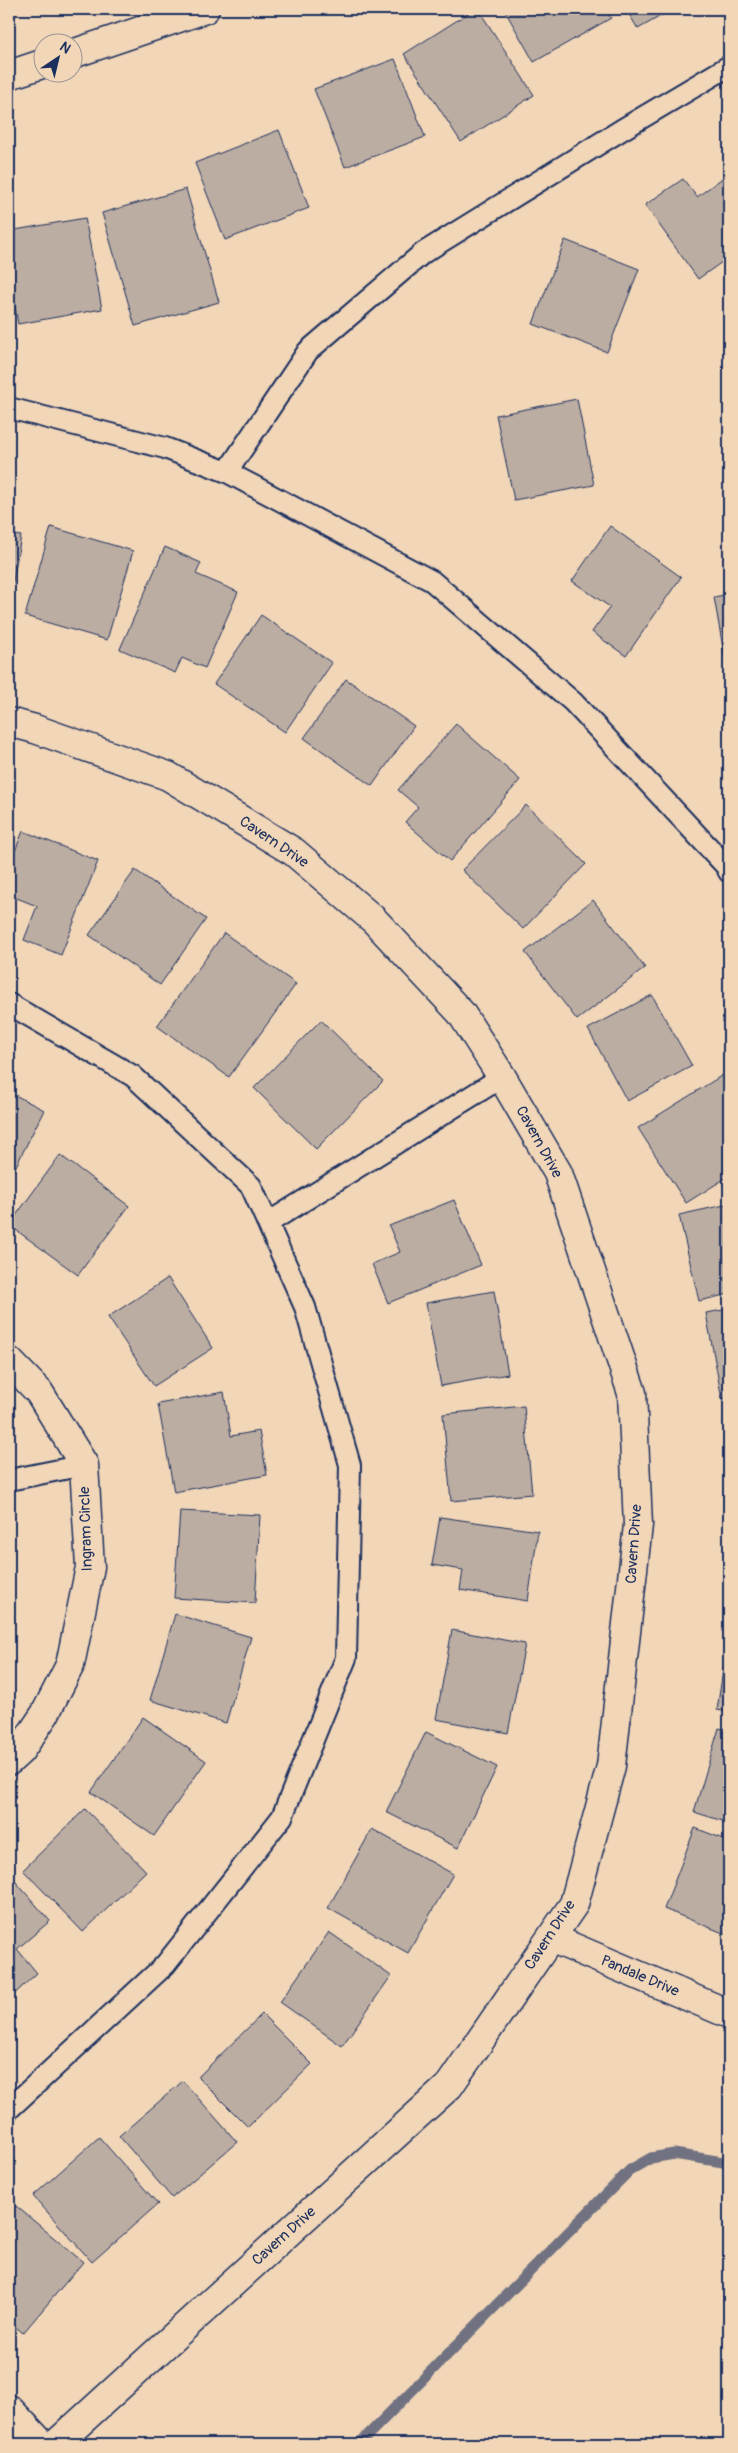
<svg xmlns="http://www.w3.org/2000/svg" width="738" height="2453" font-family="Pangolin,sans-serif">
<rect width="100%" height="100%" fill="#f1d6b8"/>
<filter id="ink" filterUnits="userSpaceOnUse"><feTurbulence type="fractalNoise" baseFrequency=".02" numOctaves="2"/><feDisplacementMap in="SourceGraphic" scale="10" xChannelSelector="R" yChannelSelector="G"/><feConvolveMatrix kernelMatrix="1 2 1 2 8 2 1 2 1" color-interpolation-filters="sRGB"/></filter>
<g filter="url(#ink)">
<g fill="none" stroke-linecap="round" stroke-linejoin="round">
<path stroke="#707181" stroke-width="11" d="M359,2444L630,2170L651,2158L674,2154L729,2163"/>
</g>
<path fill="#bcada2" stroke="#1b2f5e" d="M475,9H478L534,95L461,142L404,54Z
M504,9H605L611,18L534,62Z
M626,9H673L638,29Z
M395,59L425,137L345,167L314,89Z
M279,130L309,208L225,240L195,163Z
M729,173V257L698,279L645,205L683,179L697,197Z
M186,189L219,302L135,326L102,213Z
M85,218L102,309L18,324L9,272V231Z
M565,240L639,269L607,352L533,324Z
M577,399L594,485L514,500L496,415Z
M610,526L681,577L626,656L592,632L610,607L572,581Z
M51,527L133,551L107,640L25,616Z
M9,534L21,536L9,604Z
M165,547L201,563L196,574L238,592L205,668L182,658L175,673L120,649Z
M729,594V682L714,597Z
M261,615L332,663L285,732L214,684Z
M346,679L414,726L372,786L304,738Z
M456,724L520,780L450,861L405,822L418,807L398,790Z
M526,805L586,864L523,929L462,870Z
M23,831L98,861L61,955L24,940L37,906L9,895V866Z
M135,870L206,919L160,985L89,935Z
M593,900L645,968L577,1020L525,952Z
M224,933L296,984L229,1077L157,1026Z
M652,995L692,1066L627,1101L588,1029Z
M321,1020L383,1081L316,1149L254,1088Z
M729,1071V1176L686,1203L638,1128Z
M9,1092L44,1110L9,1180Z
M60,1155L129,1206L78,1275L9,1225Z
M454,1200L481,1265L388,1303L372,1264L400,1252L389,1226Z
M729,1204V1294L699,1301L679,1215Z
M168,1278L213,1348L154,1386L108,1317Z
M494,1291L508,1374L441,1386L426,1303Z
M729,1309V1398L722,1399L706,1313Z
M224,1392L231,1436L259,1431L267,1475L174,1492L158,1404Z
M524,1406L532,1494L451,1501L443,1414Z
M729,1423V1450L725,1424Z
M180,1511L260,1515L255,1603L174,1598Z
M440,1517L538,1531L528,1601L460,1590L463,1570L432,1565Z
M175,1614L251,1637L226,1723L150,1700Z
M452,1630L525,1644L508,1733L436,1719Z
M729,1630V1712L717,1710Z
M143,1717L206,1761L154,1836L91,1792Z
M719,1728L729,1731V1823L694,1812Z
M426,1732L497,1767L458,1848L386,1812Z
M85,1809L146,1871L83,1932L23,1870Z
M695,1828L729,1841L728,1935L664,1909Z
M372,1829L453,1874L408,1953L328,1908Z
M9,1874L50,1921L17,1949L37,1973L9,1999Z
M329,1932L391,1976L342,2046L280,2002Z
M262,2014L312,2064L248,2127L198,2077Z
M183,2081L237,2142L172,2198L119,2136Z
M99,2137L158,2204L92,2262L33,2196Z
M16,2206L83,2262L23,2333L9,2321V2215Z"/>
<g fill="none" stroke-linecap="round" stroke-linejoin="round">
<defs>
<path id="service" d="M9,408L165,448L227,472L432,581L573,702L726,866L729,872
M227,472L308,351L423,253L623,129L729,66
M9,1004L133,1076L251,1186L305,1307L350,1465L346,1658L282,1817L165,1965L9,2109
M268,1223L502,1077
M9,1480L84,1465"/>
<path id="minor" d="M72,54L205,9
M9,75L42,64
M9,722L35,729L168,776L294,852L374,920L461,1013L502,1077L558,1173L632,1393L638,1525L611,1766L574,1904L449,2086L56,2444
M9,1361L39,1392L84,1465L90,1567L70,1665L45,1714L20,1751L9,1761
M551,1938L729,2014
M9,2409L42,2444"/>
</defs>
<use href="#service" stroke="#1b2f5e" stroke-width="24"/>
<use href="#minor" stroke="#1b2f5e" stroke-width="31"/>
<use href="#service" stroke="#f1d6b8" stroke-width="20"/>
<use href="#minor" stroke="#f1d6b8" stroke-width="28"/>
</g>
</g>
<g text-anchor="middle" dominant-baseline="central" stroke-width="4" stroke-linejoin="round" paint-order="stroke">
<g font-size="15" fill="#1b2f5e" stroke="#f1d6b8">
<text transform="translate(274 842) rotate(34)">Cavern Drive</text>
<text transform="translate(539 1142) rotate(61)">Cavern Drive</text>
<text transform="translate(86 1529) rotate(-92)">Ingram Circle</text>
<text transform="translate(634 1544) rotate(-86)">Cavern Drive</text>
<text transform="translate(550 1935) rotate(-57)">Cavern Drive</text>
<text transform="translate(640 1976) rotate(23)">Pandale Drive</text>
<text transform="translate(284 2236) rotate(-42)">Cavern Drive</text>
</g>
</g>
<rect width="738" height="2453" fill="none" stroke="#f1d6b8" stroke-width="30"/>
<rect x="15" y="15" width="708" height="2423" fill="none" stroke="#1b2f5e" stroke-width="2" filter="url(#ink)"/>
<g transform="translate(58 58) rotate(35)"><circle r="24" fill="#f1d6b8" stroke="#9b9394"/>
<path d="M0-4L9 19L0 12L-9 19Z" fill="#1b2f5e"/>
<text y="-8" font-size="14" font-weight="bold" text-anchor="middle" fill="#1b2f5e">N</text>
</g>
</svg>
